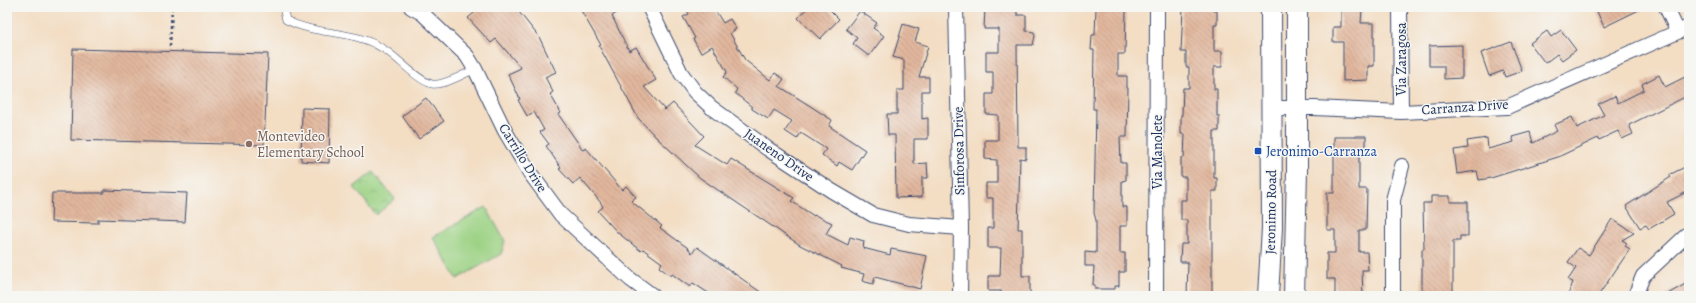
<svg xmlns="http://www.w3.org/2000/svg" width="1696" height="303" font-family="Alegreya,serif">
<defs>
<pattern id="park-crowns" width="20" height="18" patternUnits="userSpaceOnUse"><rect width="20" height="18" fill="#9cd284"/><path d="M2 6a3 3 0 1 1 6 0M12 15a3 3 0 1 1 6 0" fill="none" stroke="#7eab6f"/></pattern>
<pattern id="building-back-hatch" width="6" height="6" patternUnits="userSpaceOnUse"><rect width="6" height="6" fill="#e2b79d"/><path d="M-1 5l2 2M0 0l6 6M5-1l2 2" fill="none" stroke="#b69583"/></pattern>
</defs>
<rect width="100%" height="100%" fill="#f6f6f2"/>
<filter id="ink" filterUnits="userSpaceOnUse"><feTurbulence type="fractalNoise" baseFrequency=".025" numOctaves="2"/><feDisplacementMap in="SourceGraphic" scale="8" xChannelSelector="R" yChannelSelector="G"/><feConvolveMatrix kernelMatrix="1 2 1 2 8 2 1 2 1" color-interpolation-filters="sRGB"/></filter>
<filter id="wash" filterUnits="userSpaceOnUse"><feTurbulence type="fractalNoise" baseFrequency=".012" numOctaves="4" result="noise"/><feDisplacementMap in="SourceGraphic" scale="16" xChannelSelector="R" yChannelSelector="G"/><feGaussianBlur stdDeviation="0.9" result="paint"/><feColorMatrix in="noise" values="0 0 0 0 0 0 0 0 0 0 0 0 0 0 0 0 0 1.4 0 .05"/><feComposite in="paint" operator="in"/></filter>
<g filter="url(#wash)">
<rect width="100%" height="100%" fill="#f3ddc3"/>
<path fill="url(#park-crowns)" stroke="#5c8071" d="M373,172L395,199L376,215L354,187Z"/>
<path fill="#9cd284" stroke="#5c8071" d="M486,207L505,241L501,254L457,279L433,237Z"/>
<g id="blocks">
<path fill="url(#building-back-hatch)" d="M481,7H515L539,37L556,72L545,77L553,92L550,94L561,113L558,114L583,150L586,148L622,190L626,186L636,197L631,201L662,226L660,228L688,248L692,253L697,247L766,296H713L693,283L690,287L672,274L671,276L659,267L662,263L643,249L641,251L617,232L598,211L603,207L601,203L580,178L573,184L559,169L561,168L546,146L549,144L540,132L544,130L534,112L527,116L518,100L520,99L508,74L521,68L496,39L491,43L468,18Z
M579,7H626L612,16L629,51L636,47L656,80L644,87L665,110L673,103L704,136L695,145L727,165L731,159L794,198L791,201L814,216L815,215L832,223L826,234L848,245L850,237L864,241L863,248L890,255L891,249L927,256L920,289L875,277L873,284L862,281L864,274L841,268L842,266L800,245L700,178L656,137L638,118L599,46L601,45Z
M685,7H713L723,23L730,19L736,29L730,33L745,60L770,80L775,73L784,79L779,86L832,120L829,126L865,150L852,170L839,162L837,166L822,155L826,149L801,133L797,139L785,131L792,121L774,110L768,119L752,109V107L735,93L737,89L723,77L727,72L712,46L701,53L693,39L695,38L683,17L689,14Z
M808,7H827L839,19L820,39L798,18Z
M985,7H1017V15H1026V31L1034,32L1035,36L1033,45H1017L1018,147H1026V159L1020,158L1018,229H1022V276H1030V296H1001V291H988V276H1000L1001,248H988V228H993V198H986V183H997V160L985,159V140H998V115L986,114V94H993V72H986V52H999V29H984Z
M1096,7H1120V10H1126L1125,54H1118V76H1127V88H1128L1127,137H1120L1121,163H1126V180L1122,181V207H1127V226H1120V253H1125V272H1119V286H1115V289H1095V285H1093L1094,266H1085V252L1096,253V220L1094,213L1096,109H1093L1094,50H1091L1092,35H1095Z
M1214,7V11H1217V25H1214V51H1222V67H1214V89H1217V116H1219V131H1214V178H1217V191H1212V296H1187L1188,262H1180L1181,244H1187V220H1181V200H1186V177H1181V158H1184L1185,134H1181V115H1182L1183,88H1189V67H1186V52H1181L1183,8Z
M1595,7H1645L1604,27Z
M1341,9H1362L1361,23H1374V66H1368V80L1343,81V42H1333V27H1341Z
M860,11L877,23L873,28L884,36L869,56L853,44L857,38L846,29Z
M903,24L919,29L915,42L928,46L919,77H929V91H922V119L928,118V139H914V164L927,163L928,178H922V197L896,198L895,135H888L887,114H897V90H904V60L893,57Z
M1561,30L1576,50L1562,60L1557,54L1545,63L1530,43L1547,31L1551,37Z
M1511,42L1522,71L1505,77L1503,71L1489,76L1481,53Z
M1462,45V78L1444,79V66H1429V46Z
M73,49L268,54L264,145L71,140Z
M1659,75L1665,87L1689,75V95L1629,125L1633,134L1622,139L1618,131L1599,140L1598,138L1558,157L1491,178L1479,180L1477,171L1457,174L1454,150L1468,148L1467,141L1487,138L1488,149L1514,142L1512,137L1530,132L1533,143L1557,131L1554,125L1572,117L1577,128L1604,115L1598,104L1615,96L1618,103L1644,90L1642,84Z
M426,98L444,121L419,139L402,116Z
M302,108L330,109L329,163L301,161Z
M1355,136H1366V155H1359V189H1367L1366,230H1359V252H1367L1368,270H1362L1363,296H1335V279H1327V253H1335V230H1327V193H1334V137H1355Z
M1689,165V191L1667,202L1674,214L1649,229L1646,225L1640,228L1626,206L1671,177L1669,175Z
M104,190L187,193L185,222L98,219V223L51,222L52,193H104Z
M1431,196H1450V202H1468V236H1460V241H1453V296H1422V249H1424L1423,203H1431Z
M1612,219L1634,233L1622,240L1627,243L1625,246L1630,249L1598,296H1568L1573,282L1568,280L1576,268L1568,262L1578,248L1589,255Z
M1689,282V296H1664Z"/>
</g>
</g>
<g filter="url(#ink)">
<use href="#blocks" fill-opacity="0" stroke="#3b496d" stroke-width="1"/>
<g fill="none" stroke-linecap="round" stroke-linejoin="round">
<defs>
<path id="lane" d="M283,7L286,20C317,36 351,29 382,48C397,56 416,80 432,84C444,86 464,74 475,69"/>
<path id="street" d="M411,7L422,13L467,56L475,69L505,131L530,173L561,215L630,279L653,296
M649,7L681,73L695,92L712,108L768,149L832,191L873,215L909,224L961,228
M956,7L961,228L960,296
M1400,7L1401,112
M1666,7L1678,32
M1272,108H1314L1401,112L1507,107L1689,27
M1156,296L1157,7
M1393,296V200L1402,166
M1635,296L1643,276L1689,233"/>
<path id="secondary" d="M1268,296L1272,228L1271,7
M1294,296L1297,170V7"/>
</defs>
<use href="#lane" stroke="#3b496d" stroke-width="8"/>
<use href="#street" stroke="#3b496d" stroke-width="16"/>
<use href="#secondary" stroke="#3b496d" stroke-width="22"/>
<path stroke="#3b496d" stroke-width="2.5" stroke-dasharray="3 3" stroke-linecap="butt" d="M170,46L172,7"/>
<use href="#lane" stroke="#fff" stroke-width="7"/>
<use href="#street" stroke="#fff" stroke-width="14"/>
<use href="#secondary" stroke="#fff" stroke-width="20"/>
</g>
</g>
<circle fill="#8d6e63" stroke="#f6f6f2" stroke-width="1.5" cx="249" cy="144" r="4"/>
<rect fill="#1a4fb4" stroke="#f6f6f2" stroke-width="1.5" x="1254" y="147" width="8" height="8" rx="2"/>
<g text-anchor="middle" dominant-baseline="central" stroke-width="3" stroke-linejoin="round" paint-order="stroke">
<g font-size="14" fill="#1b2f5e" stroke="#f6f6f2">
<text transform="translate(1401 59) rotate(-90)">Via Zaragosa</text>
<text transform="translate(1465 107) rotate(-4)">Carranza Drive</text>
<text transform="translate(959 151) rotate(-91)">Sinforosa Drive</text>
<text transform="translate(1157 152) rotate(-90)">Via Manolete</text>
<text transform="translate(779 155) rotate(35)">Juaneno Drive</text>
<text transform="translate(523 158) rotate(58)">Carrillo Drive</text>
<text transform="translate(1271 212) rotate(-89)">Jeronimo Road</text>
</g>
<g font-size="14" fill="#785e54" stroke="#f6f6f2" text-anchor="start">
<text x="257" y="136">Montevideo<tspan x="257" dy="16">Elementary School</tspan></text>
</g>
<g font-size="14" fill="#164399" stroke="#f6f6f2" text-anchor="start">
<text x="1266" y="151">Jeronimo-Carranza</text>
</g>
</g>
<rect width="1696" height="303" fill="none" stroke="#f6f6f2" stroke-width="24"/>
</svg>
